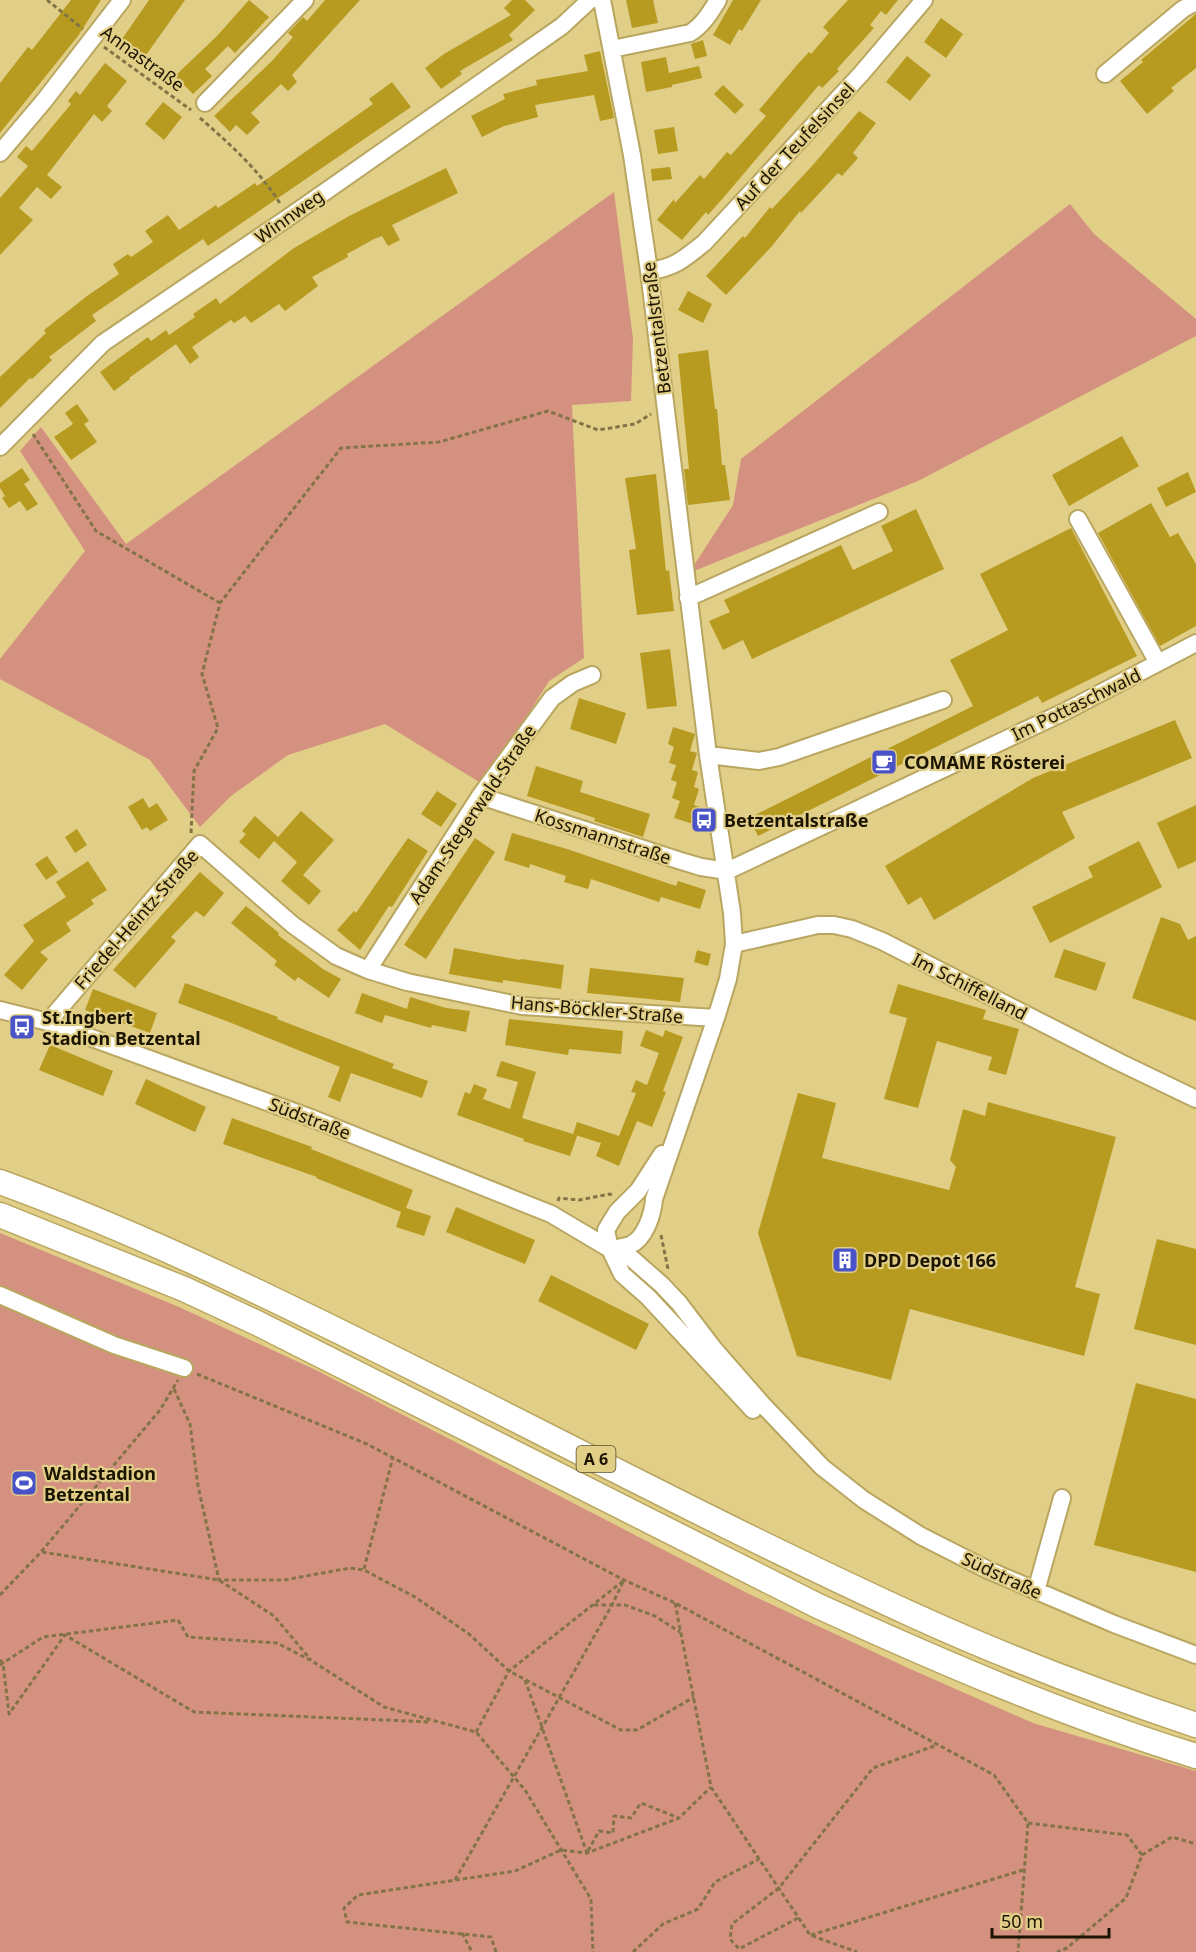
<svg xmlns="http://www.w3.org/2000/svg" width="1196" height="1952" font-family="'Noto Sans',sans-serif">
<rect width="100%" height="100%" fill="#e1ce87"/>
<path fill="#d59180" d="M614,192L633,339L631,401L572,405L584,658L549,681L484,785L385,724L288,755L231,796L200,827L150,760L0,679V659L85,551L20,451L41,427L126,544Z
M1070,204L1094,234L1196,319V336L918,481L689,573L733,505L741,459Z
M0,1233L179,1307L318,1371L747,1593L908,1668L1033,1723L1196,1771V1952H0Z"/>
<path fill="#b79b21" d="M71,0H101L78,36L0,133V83L28,47L32,50Z
M149,0H185L144,58L120,42Z
M249,0L269,17L235,53L228,46L205,69L212,76L193,94L175,76L217,36Z
M325,0H360L292,75L297,82L288,91L281,84L251,113L260,122L247,135L236,125L230,132L214,116L272,61L293,37L288,33L291,30L303,17L307,21Z
M512,0H525L535,10L509,35L513,40L460,71L462,74L441,89L425,68L444,54L511,15L504,8Z
M626,0H653L658,23L632,28Z
M733,0H761L742,31L739,29L730,45L713,35Z
M848,0H898L886,15L881,11L870,25L874,28L837,69L839,71L822,88L819,85L724,197L708,215L706,212L682,240L657,220L674,199L675,203L700,175L704,179L727,152L731,155L766,116L759,110L797,65L809,52L811,54L829,33L823,27Z
M1196,14V68L1171,88L1174,91L1147,114L1120,81L1143,62L1141,60Z
M941,18L963,34L946,58L924,42Z
M703,40L707,56L695,59L691,44Z
M600,51L614,118L600,121L594,95L535,105L538,117L504,126L482,137L471,116L505,99L503,94L537,85L536,80L588,71L584,55Z
M907,56L931,75L910,101L886,82Z
M666,57L669,73L699,66L702,78L672,85V87L646,92L641,62Z
M105,63L127,81L107,106L112,111L102,122L94,114L47,175L62,187L51,199L37,187L19,208L33,220L0,255V198L28,166L17,157L26,146L32,151L71,104L68,101L76,91L80,95Z
M392,82L411,107L208,246L203,239L92,315L96,321L49,357L52,360L32,379L30,378L0,408V377L46,333L44,330L87,296L119,274L113,264L128,254L131,257L153,242L145,231L168,215L179,230L216,205L218,208L255,183L257,186L373,104L369,99Z
M723,85L744,105L735,114L714,94Z
M163,102L182,117L164,140L145,124Z
M859,111L876,123L853,153L858,158L842,176L838,173L801,213L800,211L772,246L726,295L706,276L743,236L745,238L770,207L772,209L812,166Z
M674,127L678,151L658,154L654,130Z
M670,167L672,179L652,181L651,169Z
M446,168L458,193L392,225L400,240L388,246L382,236L374,239L347,254L348,257L312,277L318,286L285,311L279,304L251,323L245,316L234,323L231,320L192,347L199,357L190,364L176,344L129,378L130,379L114,391L100,372L148,337L151,341L166,330L169,335L195,317L193,314L216,298L220,304L294,248L349,216Z
M688,291L712,304L703,323L678,310Z
M708,350L715,409H717L722,465H725L730,500L688,505L684,469H689L678,354Z
M77,404L89,421L84,424L97,442L71,460L54,437L73,424L65,413Z
M1122,436L1139,466L1069,506L1052,475Z
M22,468L30,480L24,484L38,504L27,511L20,501L9,508L2,498L5,496L0,488V483Z
M1188,472L1196,492L1166,507L1157,488Z
M656,474L666,571L669,570L674,611L637,615L629,550L636,549L625,478Z
M1151,503L1170,537L1178,533L1196,564V626L1160,646L1098,533Z
M916,509L944,569L752,659L743,640L723,650L709,621L730,612L724,600L841,545L853,570L893,551L881,526Z
M1071,528L1137,656L1042,703L1038,696L758,836L749,818L973,706L950,660L1008,630L980,574Z
M670,649L677,706L647,709L640,653Z
M579,698L626,713L616,744L570,729Z
M1175,720L1192,758L1062,812L1075,838L934,920L921,897L908,905L885,866L1033,778Z
M673,727L695,734L690,751L697,753L692,770L698,772L694,787L699,789L694,805L702,808L696,825L674,818L680,801L672,798L677,782L671,780L676,765L669,763L674,747L668,744Z
M536,766L583,781L580,792L650,814L643,837L594,821L595,818L527,796Z
M437,791L457,804L441,827L421,814Z
M143,798L149,808L157,803L168,820L150,831L147,827L142,830L128,807Z
M1196,805V861L1178,869L1157,823Z
M301,811L334,840L303,875L321,891L309,905L281,881L297,862L274,841L259,859L239,842L246,834L242,831L255,816L278,837Z
M77,829L87,845L75,853L65,837Z
M512,833L567,849L676,886L678,881L706,890L700,909L661,897L659,902L591,879L588,889L564,882L566,876L530,864L529,868L504,860Z
M408,838L428,851L392,907L389,906L360,950L337,930L354,911L356,913Z
M475,838L495,852L426,959L404,945Z
M1139,841L1162,887L1050,943L1032,907L1093,877L1088,867Z
M47,856L58,872L46,880L35,864Z
M88,861L107,890L91,900L94,904L66,923L71,931L40,952L48,959L22,990L4,975L34,941L23,925L66,897L56,882Z
M200,872L224,893L204,917L196,911L171,937L176,941L135,988L113,970Z
M246,906L279,933L278,935L323,969L341,979L329,998L298,977L295,981L274,965L277,961L231,923Z
M1161,917L1180,924L1188,940L1196,936V1021L1132,998Z
M454,948L520,960L521,959L564,965L561,989L503,980V983L449,974Z
M1064,949L1106,963L1096,991L1054,977Z
M697,950L711,954L708,966L694,962Z
M590,968L684,978L680,1002L587,993Z
M185,983L278,1017L277,1019L394,1064L392,1068L428,1081L422,1098L351,1073L340,1102L328,1097L340,1067L229,1022L178,1003Z
M898,984L986,1010L983,1019L1019,1029L1006,1075L988,1070L992,1057L937,1041L918,1108L884,1099L907,1018L889,1013Z
M93,989L157,1013L150,1033L85,1010Z
M362,993L407,1009L410,997L446,1008L470,1011L466,1032L432,1025L431,1028L385,1015L382,1023L355,1013Z
M509,1019L623,1031L621,1054L569,1049L568,1055L505,1045Z
M646,1030L663,1037L665,1030L683,1037L663,1091L666,1092L652,1127L637,1121L619,1166L596,1156L601,1143L575,1135L577,1136L570,1156L523,1141L524,1139L457,1115L465,1092L470,1094L474,1084L487,1089L483,1099L510,1109L518,1082L496,1076L501,1061L536,1072L522,1118L573,1134L577,1122L619,1136L636,1093L631,1092L636,1080L647,1085L659,1053L640,1046Z
M50,1045L113,1071L103,1096L39,1070Z
M146,1079L206,1107L195,1132L135,1104Z
M798,1093L836,1103L822,1158L949,1190L956,1167L950,1160L963,1109L985,1116L988,1102L1116,1137L1075,1287L1100,1294L1084,1356L910,1309L891,1380L797,1356L758,1233Z
M232,1118L312,1147L311,1149L413,1190L406,1208L431,1216L424,1236L396,1227L401,1212L316,1178L317,1177L223,1144Z
M456,1207L535,1240L525,1264L446,1232Z
M1157,1239L1196,1249V1345L1134,1329Z
M551,1275L649,1324L636,1350L538,1301Z
M1136,1383L1196,1399V1572L1094,1545Z"/>
<g fill="none" stroke-linecap="round" stroke-linejoin="round">
<defs>
<path id="minor" d="M602,0L632,155L649,271L708,755L732,913L734,944L728,979L716,1018L654,1199C653,1214 645,1239 630,1245C624,1247 617,1248 611,1249
M612,49L690,33C703,25 710,13 718,0
M1105,74L1183,9L1196,2
M205,103L305,0
M0,153L44,101L122,0
M649,271C675,268 685,258 704,243L861,74L924,0
M0,447L103,343L289,217L562,26L590,0
M1078,519L1158,663
M688,598L879,512
M708,755L759,761L779,757L943,700
M480,796L681,861L701,867L727,871
M727,871L1064,712L1196,643
M734,944L818,925H834L852,929L882,941L1119,1062L1196,1099
M368,970L480,796L552,698L573,683L592,675
M0,1010L48,1022L311,1118L551,1214L610,1249L629,1256L662,1285L679,1303L714,1349L763,1405L822,1467L864,1500L921,1536L988,1570L1114,1624L1196,1655
M48,1022L200,844L293,925L336,956L368,970L407,982L522,1006L716,1018
M662,1154L638,1191L617,1212L606,1230L610,1249L622,1274L648,1297L753,1410
M0,1295L114,1345L184,1368
M1036,1591L1062,1498"/>
<path id="highway" d="M0,1182C151,1237 295,1309 439,1381C596,1460 753,1542 913,1615C1005,1657 1100,1693 1196,1725
M0,1215L184,1289L257,1323L818,1606C941,1662 1066,1716 1196,1756"/>
</defs>
<use href="#minor" stroke="#b9a660" stroke-width="20"/>
<use href="#highway" stroke="#b9a660" stroke-width="27"/>
<path stroke="#827446" stroke-width="3" stroke-dasharray="4.5 3" stroke-linecap="butt" d="M47,0L83,29
M104,47L191,110
M200,118C230,144 260,171 281,205
M33,434L96,531L220,603
M191,833L194,771L218,728L202,674L220,603L341,448L439,442L548,411L598,430L635,424L651,414
M558,1201L559,1198L579,1200L610,1194L614,1196
M661,1235L668,1269
M197,1374L367,1444L624,1580L675,1603L994,1775L1028,1823L1018,1952
M174,1389L190,1424L198,1486L219,1580H284L350,1568L364,1570L415,1597L469,1634L509,1671L621,1730H637L694,1697
M42,1552L219,1580L274,1616L311,1660
M364,1569L393,1457
M0,1595L41,1552L160,1410L178,1380
M675,1603L711,1787L810,1935L857,1952
M594,1605H625L655,1616L680,1632
M0,1660L3,1663L9,1714L65,1635L194,1712L431,1722
M0,1665L43,1637L178,1620L188,1637L277,1643L312,1661L384,1707L476,1732L525,1790L591,1899L593,1952
M525,1680L587,1853
M476,1732L509,1671L623,1581
M1028,1823L1127,1835L1142,1855L1126,1898L1067,1948L1057,1952
M588,1851L599,1831L613,1833L614,1816L631,1818L641,1803L679,1818
M1142,1855L1172,1837L1196,1844
M455,1880L612,1605L624,1580
M798,1918L739,1949L730,1939L732,1924L779,1888L873,1768L937,1745
M462,1933L472,1952
M811,1935L1023,1870
M496,1952L491,1937L347,1922L344,1908L358,1895L515,1871L561,1850L587,1853L679,1818L711,1787
M633,1952L663,1924L698,1909L715,1882L759,1859"/>
<use href="#minor" stroke="#fff" stroke-width="16"/>
<use href="#highway" stroke="#fff" stroke-width="24"/>
</g>
<defs>
<symbol id="cafe-square" viewBox="-11 -11 22 22"><rect x="-9" y="-9" width="18" height="18" rx="4" fill="#4a52c8" stroke="#e1ce87"/><path d="M-5.5-4.5H6V0H3Q3 3.5 0 3.5H-2.5Q-5.5 3.5-5.5 0ZM3-3.2v2h1.7v-2ZM-6 4.5H4V6H-6Z" fill="#fff"/></symbol>
<symbol id="bus-square" viewBox="-11 -11 22 22"><rect x="-9" y="-9" width="18" height="18" rx="4" fill="#4a52c8" stroke="#e1ce87"/><path d="M-5-6H5V4H4V6H2V4H-2V6H-4V4H-5ZM-3.5-4V0h7V-4ZM-3.5 1.2v1.5H-2V1.2ZM2 1.2v1.5H3.5V1.2Z" fill="#fff"/></symbol>
<symbol id="building-square" viewBox="-11 -11 22 22"><rect x="-9" y="-9" width="18" height="18" rx="4" fill="#4a52c8" stroke="#e1ce87"/><path d="M-4-6H4V6H1V3H-1V6H-4ZM-2.5-4.3h1.7v1.8h-1.7ZM.8-4.3h1.7v1.8H.8ZM-2.5-1h1.7V.8h-1.7ZM.8-1h1.7V.8H.8Z" fill="#fff"/></symbol>
<symbol id="stadium-square" viewBox="-11 -11 22 22"><rect x="-9" y="-9" width="18" height="18" rx="4" fill="#4a52c8" stroke="#e1ce87"/><path d="M0-5a6.5 5 0 1 0 0 10a6.5 5 0 1 0 0-10ZM-3.5-1.8h7v3.6h-7Z" fill="#fff"/></symbol>
</defs>
<g fill-rule="evenodd">
<use href="#cafe-square" x="869" y="747" width="30" height="30"/>
<use href="#bus-square" x="689" y="805" width="30" height="30"/>
<use href="#bus-square" x="7" y="1012" width="30" height="30"/>
<use href="#building-square" x="830" y="1245" width="30" height="30"/>
<use href="#stadium-square" x="9" y="1468" width="30" height="30"/>
</g>
<g text-anchor="middle" dominant-baseline="central" stroke-width="4.5" stroke-linejoin="round" paint-order="stroke">
<rect fill="#e1ce87" stroke="#564c28" stroke-width="1.5" x="576.5" y="1446" width="39" height="26" rx="4.5"/>
<g font-size="16" font-weight="bold" fill="#1b1400">
<text x="596" y="1459">A 6</text>
</g>
<g font-size="18" fill="#1b1400" stroke="#e1ce87">
<text transform="translate(143 58) rotate(36)">Annastraße</text>
<text transform="translate(794 146) rotate(-47)">Auf der Teufelsinsel</text>
<text transform="translate(289 216) rotate(-35)">Winnweg</text>
<text transform="translate(656 328) rotate(-97)">Betzentalstraße</text>
<text transform="translate(1076 704) rotate(-26)">Im Pottaschwald</text>
<text transform="translate(472 814) rotate(-56)">Adam-Stegerwald-Straße</text>
<text transform="translate(603 836) rotate(18)">Kossmannstraße</text>
<text transform="translate(136 919) rotate(-49)">Friedel-Heintz-Straße</text>
<text transform="translate(970 986) rotate(27)">Im Schiffelland</text>
<text transform="translate(597 1009) rotate(5)">Hans-Böckler-Straße</text>
<text transform="translate(310 1118) rotate(21)">Südstraße</text>
<text transform="translate(1002 1575) rotate(25)">Südstraße</text>
</g>
<g font-size="18" font-weight="bold" fill="#1b1400" stroke="#e1ce87" text-anchor="start">
<text x="904" y="762">COMAME Rösterei</text>
<text x="724" y="820">Betzentalstraße</text>
<text x="42" y="1017">St.Ingbert<tspan x="42" dy="21">Stadion Betzental</tspan></text>
<text x="864" y="1260">DPD Depot 166</text>
<text x="44" y="1473">Waldstadion<tspan x="44" dy="21">Betzental</tspan></text>
</g>
</g>
<path d="M992 1928v9h117v-9" fill="none" stroke="#1b1400" stroke-width="3"/>
<text x="1001" y="1928" font-size="18" fill="#1b1400" stroke="#e1ce87" stroke-width="4.5" paint-order="stroke">50 m</text>
</svg>
